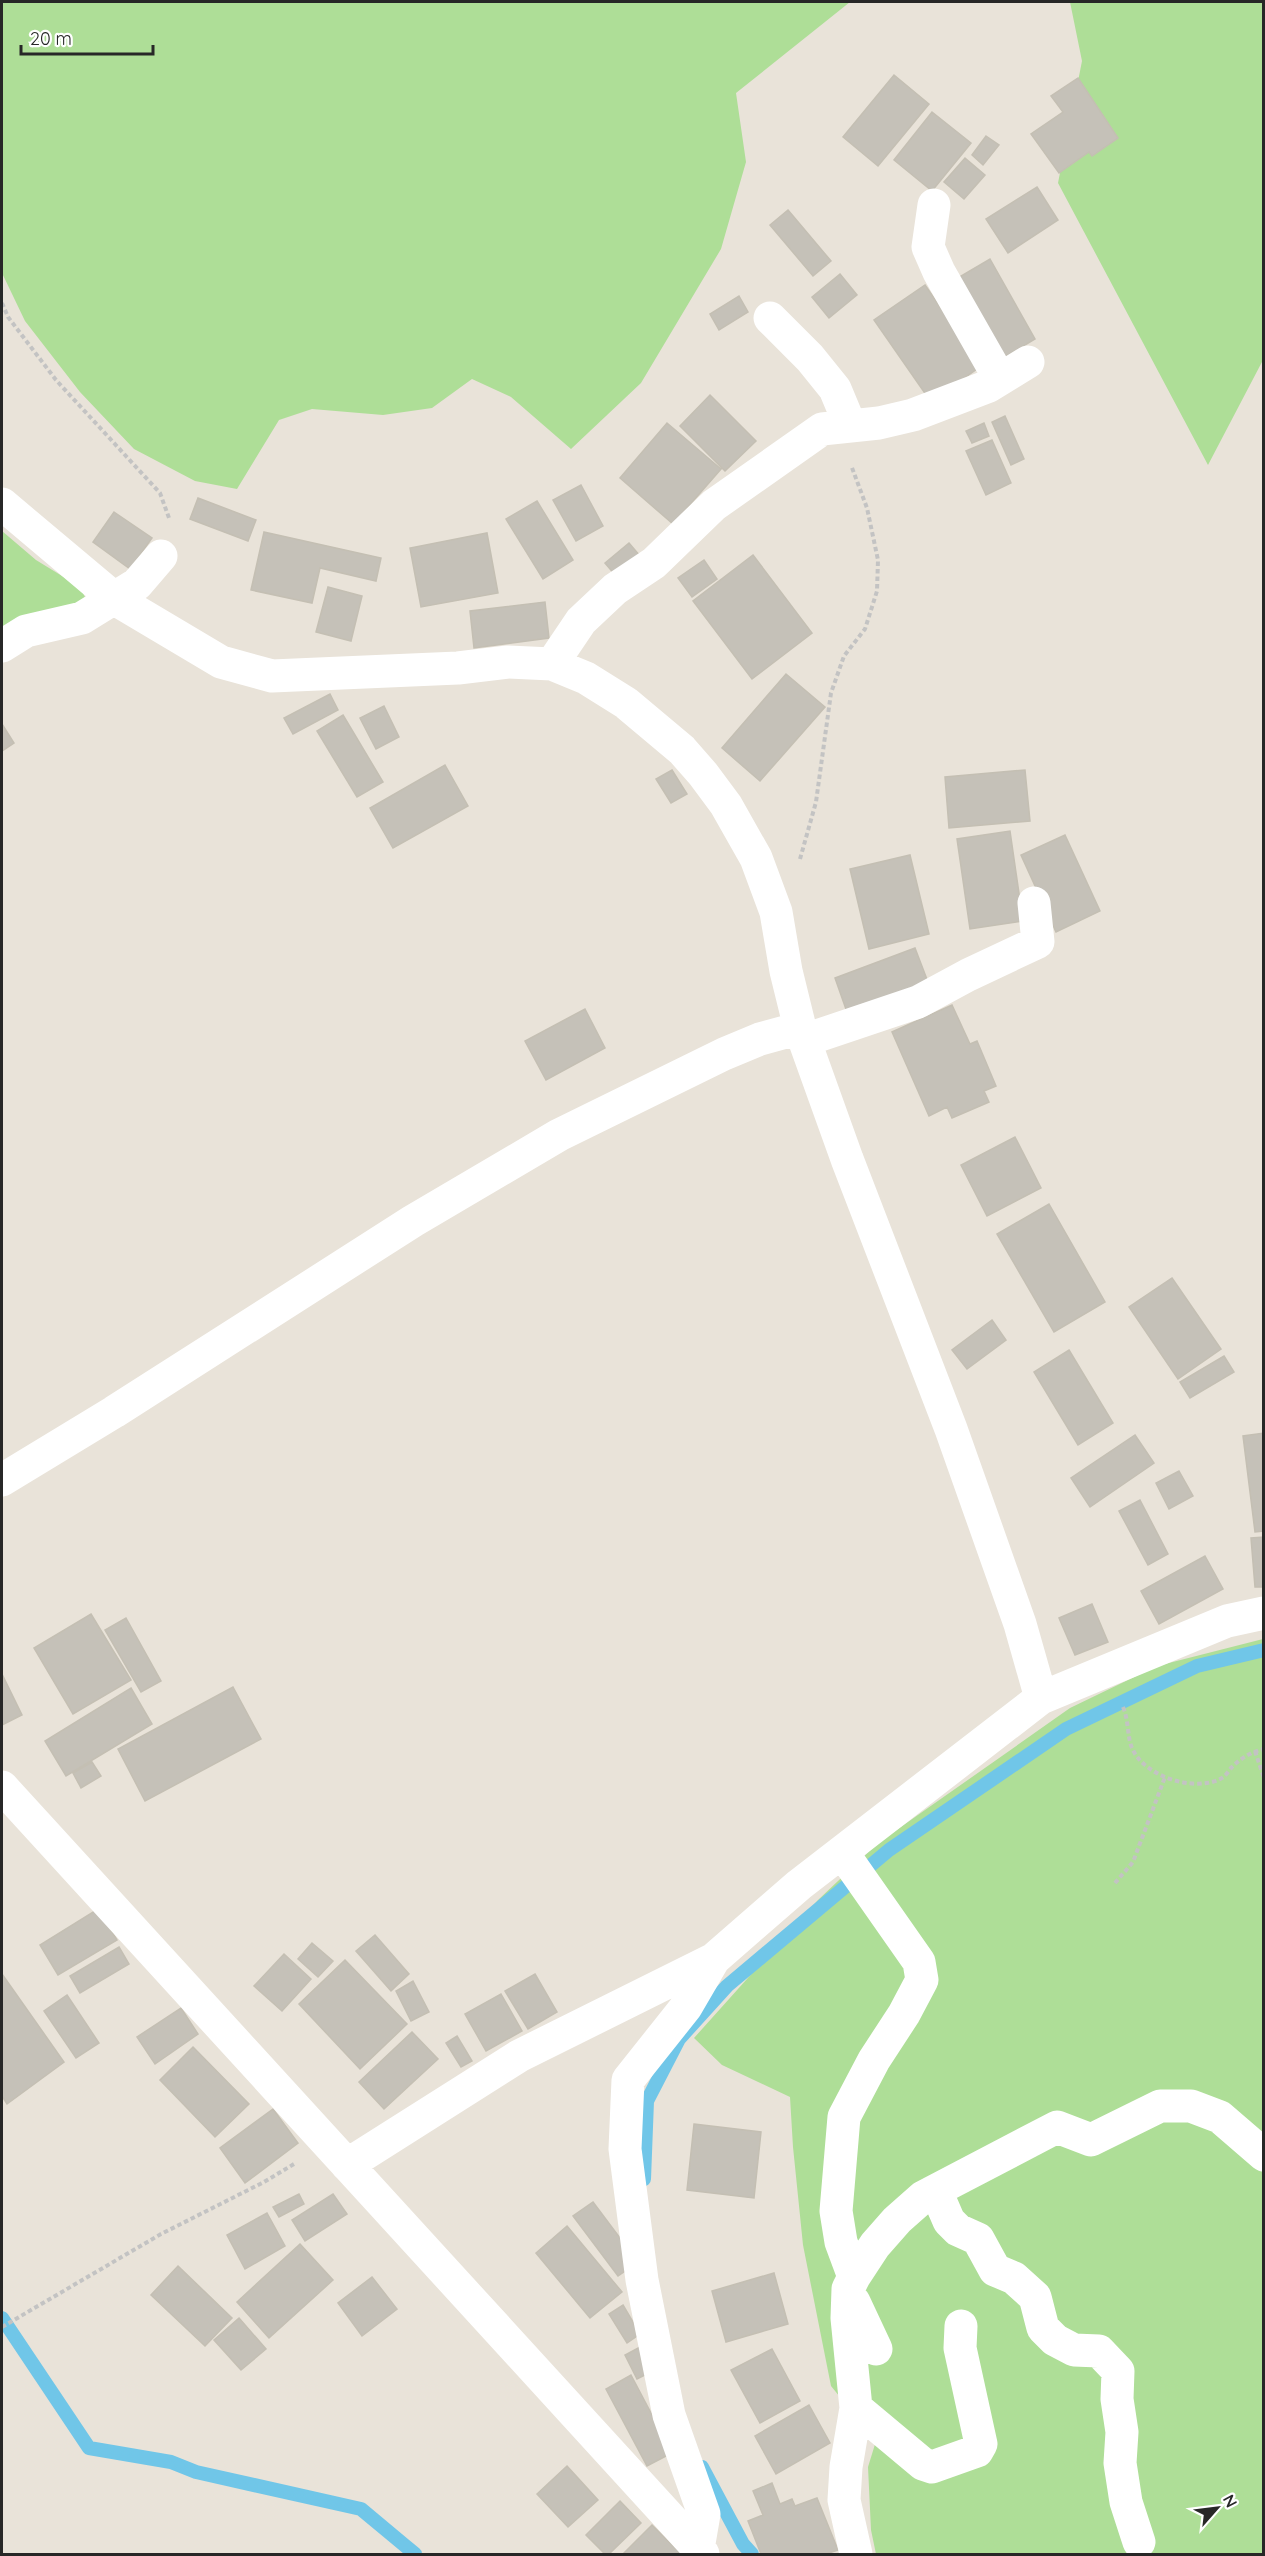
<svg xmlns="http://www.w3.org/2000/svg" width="1265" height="2556" font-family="Quicksand,sans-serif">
<rect width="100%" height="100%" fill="#e9e3d9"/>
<path fill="#aede97" d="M2,2H850L736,93L746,162L721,249L641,383L571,449L511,397L472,379L432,408L383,415L312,409L279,420L237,489L195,481L134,449L80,392L25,321L2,273Z
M1070,2H1263V360L1208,465L1058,183L1082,61Z
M2,531L36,560L80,587L87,601L2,635Z
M1263,1639V2554H876L871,2530L868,2467L876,2441L831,2386L803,2245L793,2147L790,2097L722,2065L694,2038L818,1900L878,1843L992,1763L1070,1708L1157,1666Z"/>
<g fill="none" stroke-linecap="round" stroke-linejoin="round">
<path stroke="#70c6e8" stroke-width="14" d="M644,2179L647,2101L679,2039L727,1986L889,1850L1066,1729L1197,1666L1264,1650
M2,2318L89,2448L171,2462L196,2472L361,2509L415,2554
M702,2467L743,2544L752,2554"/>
</g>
<path fill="#c5c1b8" stroke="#c4bfb3" stroke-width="1.5" d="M894,75L929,104L878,166L843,137Z
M1078,78L1118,138L1092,156L1089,152L1059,173L1031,134L1063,112L1051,96Z
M932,112L971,143L932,191L894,160Z
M986,136L999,145L983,165L972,155Z
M965,158L985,175L964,199L944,182Z
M1037,187L1058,220L1008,253L986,219Z
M788,210L831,261L813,276L770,225Z
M990,259L1035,339L1003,358L956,279Z
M840,274L857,295L829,318L812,297Z
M925,285L981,366L931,402L874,320Z
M739,296L748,312L719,330L710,314Z
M710,395L756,441L725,471L680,426Z
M1005,416L1024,459L1011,465L992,422Z
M667,423L721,469L673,524L620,478Z
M984,423L989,436L972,443L966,431Z
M992,440L1011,483L986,495L966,451Z
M581,485L603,526L576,541L553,500Z
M198,498L256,520L248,541L190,519Z
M537,501L573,560L543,579L506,519Z
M114,512L152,538L130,569L93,542Z
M264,532L381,558L376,581L320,568L312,603L251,590Z
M487,533L498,593L421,607L410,548Z
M629,543L640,556L616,576L605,563Z
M753,555L812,633L752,679L693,601Z
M704,560L717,579L692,597L678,578Z
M328,587L362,596L351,641L316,632Z
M545,602L549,638L474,648L470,611Z
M786,674L825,707L760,781L722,748Z
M330,694L338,710L293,734L284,718Z
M384,706L399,737L376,749L360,718Z
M343,715L383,782L357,797L317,731Z
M2,724L14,743L2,751Z
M445,765L468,806L393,848L370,808Z
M672,770L687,794L671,803L656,779Z
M1025,770L1030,821L949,828L945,777Z
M1010,831L1023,921L970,929L957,839Z
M1065,835L1100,911L1056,932L1021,855Z
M910,855L929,934L869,949L850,869Z
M915,948L928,982L847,1012L835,978Z
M952,1005L970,1044L977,1041L996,1086L984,1091L989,1102L952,1118L947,1107L929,1116L892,1032Z
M585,1009L605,1048L546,1080L525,1041Z
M1015,1137L1041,1188L987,1216L961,1165Z
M1049,1204L1105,1302L1054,1332L997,1234Z
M1172,1278L1221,1349L1178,1379L1129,1307Z
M992,1320L1006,1340L967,1369L952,1350Z
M1069,1350L1113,1423L1078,1445L1034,1372Z
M1224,1356L1234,1372L1190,1398L1180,1382Z
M1264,1433V1531L1255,1532L1243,1436Z
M1135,1435L1154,1463L1090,1507L1071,1478Z
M1179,1471L1193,1496L1169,1509L1156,1483Z
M1140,1500L1168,1554L1148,1565L1119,1511Z
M1264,1537V1587H1255L1251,1538Z
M1205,1556L1223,1589L1159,1624L1141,1591Z
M1092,1604L1108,1642L1075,1655L1059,1618Z
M91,1614L131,1680L73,1714L34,1648Z
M126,1618L161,1681L141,1692L105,1630Z
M2,1674L22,1715L2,1725Z
M233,1687L261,1739L145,1801L118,1749Z
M131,1688L152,1724L66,1776L45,1741Z
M92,1762L101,1776L81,1788L73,1773Z
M98,1909L117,1940L58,1975L40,1945Z
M375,1935L409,1974L391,1991L356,1951Z
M312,1943L333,1961L318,1977L298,1959Z
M119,1947L129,1964L80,1993L70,1976Z
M284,1954L311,1979L282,2011L254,1986Z
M345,1960L407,2024L360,2069L299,2004Z
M2,1974L64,2062L7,2104L2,2096Z
M535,1974L557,2012L528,2029L505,1991Z
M413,1981L429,2012L411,2021L396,1991Z
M501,1994L522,2031L486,2051L465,2014Z
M67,1995L99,2043L76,2058L44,2011Z
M181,2008L198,2034L155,2064L137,2037Z
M412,2032L438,2059L384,2109L359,2082Z
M457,2036L472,2061L461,2067L446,2043Z
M193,2047L249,2104L215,2137L160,2080Z
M273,2109L298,2143L245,2183L220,2148Z
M694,2124L761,2132L754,2198L687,2190Z
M299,2194L304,2204L279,2217L273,2207Z
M333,2194L347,2214L305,2241L292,2220Z
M593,2202L638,2262L618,2276L573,2216Z
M267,2213L285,2246L245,2269L227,2235Z
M567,2226L622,2292L590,2318L536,2253Z
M300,2244L333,2280L269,2338L237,2302Z
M178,2266L232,2318L205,2346L151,2295Z
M774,2273L788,2324L726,2342L712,2291Z
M372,2277L397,2309L362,2336L338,2303Z
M623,2305L640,2334L627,2343L609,2314Z
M239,2318L266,2349L241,2370L214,2340Z
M640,2347L653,2371L637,2379L625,2355Z
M772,2349L800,2401L760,2423L731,2370Z
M631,2375L672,2453L647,2466L606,2389Z
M809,2405L830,2443L776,2474L755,2436Z
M567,2466L598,2500L568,2527L537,2494Z
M772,2483L780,2504L792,2499L795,2506L817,2498L838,2550L826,2554H761L748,2521L763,2515L753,2491Z
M620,2501L641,2523L609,2554H605L586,2535Z
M652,2525L681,2554H623Z"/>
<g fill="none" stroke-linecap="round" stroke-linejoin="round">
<path stroke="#c3c3c3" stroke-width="4" stroke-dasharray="4.5 3" stroke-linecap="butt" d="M2,303L8,317L56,380L160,493L169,518
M800,859L816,802L831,693L844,656L865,629L877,591L878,560L867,508L851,465
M1123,1707C1129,1721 1127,1736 1132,1748C1144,1777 1196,1793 1222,1778C1226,1776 1229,1770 1232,1767C1241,1758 1251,1752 1264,1749
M1255,1751L1264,1778
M1115,1883L1133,1862L1165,1777
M2,2327L161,2234L264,2182L294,2164"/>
<path stroke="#fff" stroke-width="33" d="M934,205L928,247L939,272L1000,379
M770,318L810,358L835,389L850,425
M2,504L115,599L221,662L272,676L458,668L508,662L552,664L586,678L626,703L682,750L703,774L726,805L756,858L776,912L786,971L800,1028L847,1159L951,1429L1020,1624L1041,1698
M2,646L26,631L82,618L137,584L161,556
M552,664L581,621L615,589L654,563L714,505L822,429L879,423L913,415L989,386L1028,362
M805,1040L918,1002L968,975L1038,942L1034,903
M2,1480L114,1412L413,1221L559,1135L724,1054L760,1039L800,1028
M2,1787L703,2554
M842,1852L919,1962L922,1980L904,2014L874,2060L844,2117L836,2211L841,2242L854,2277
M347,2165L519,2056L714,1959L799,1885L1041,1698L1227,1621L1264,1613
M936,2191L949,2221L958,2230L978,2239L995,2270L1014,2278L1035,2297L1043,2328L1055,2340L1074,2350L1099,2351L1118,2371L1117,2399L1122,2432L1120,2463L1126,2502L1139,2542
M854,2302L876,2349
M856,2408L923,2464L932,2467L977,2451L981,2444L960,2348L961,2326
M698,2549L704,2514L669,2415L642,2280L625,2149L628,2080L686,2007L714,1959
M856,2554L844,2500L846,2467L856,2408L847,2318L848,2289L854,2277L875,2245L897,2220L923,2197L1057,2127L1091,2140L1160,2106H1191L1220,2117L1264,2155"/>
</g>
<rect width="1265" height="2556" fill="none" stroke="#272727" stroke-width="6"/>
<g transform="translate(1217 2508) rotate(62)" stroke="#ffffff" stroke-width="4.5" paint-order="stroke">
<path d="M0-4.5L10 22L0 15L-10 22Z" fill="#272727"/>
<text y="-9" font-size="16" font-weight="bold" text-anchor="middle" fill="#272727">N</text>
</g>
<path d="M21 45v9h132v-9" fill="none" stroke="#272727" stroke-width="3"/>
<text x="30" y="45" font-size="18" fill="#272727" stroke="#ffffff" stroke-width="4.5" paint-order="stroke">20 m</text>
</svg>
